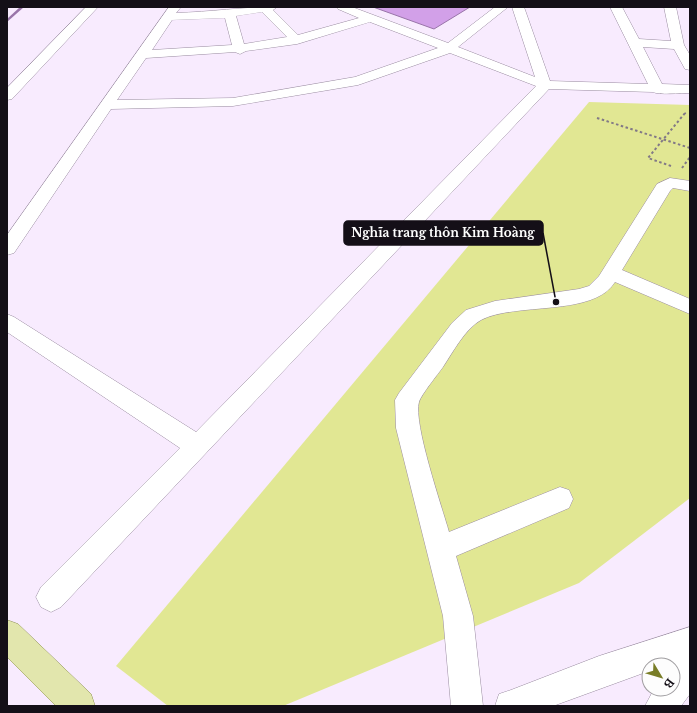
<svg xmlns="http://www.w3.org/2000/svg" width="697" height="713" font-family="'Libre Baskerville',serif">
<rect width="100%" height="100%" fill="#f8ebfe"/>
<path fill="#e1e793" d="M589,102L690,105V498L579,583L283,706H168L116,666Z"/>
<path fill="#d2a0e8" stroke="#9974a9" d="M373,7H470L434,29Z"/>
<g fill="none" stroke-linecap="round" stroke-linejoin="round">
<path fill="#9974a9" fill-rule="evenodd" d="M20,7H24L7,22V19Z"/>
<defs>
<path id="minor" d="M86,7H98L12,99L7,100V88Z
M169,7H181L176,13C210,12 243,7 277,7L273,10L298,35L359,18L338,9L336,7H352L448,43L495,7H508L458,47L535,77L512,7H524L550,81L648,84L610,7H622L639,39L671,41L664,7H676L684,45L690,55V70L685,69L674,49L643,47L662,84L690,85V93C681,93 658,95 653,92L549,89L61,607L51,612L41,607L36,597L41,587L180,448L7,332V314L14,317L196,432L536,86L450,53L358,85L233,106L111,109L14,253L7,255V235ZM262,12L287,37L244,44L236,16ZM225,18L232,45L152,50L172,20ZM370,22L438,48L355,77L233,98L117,100L146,58L235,52L240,54L246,51L297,44Z
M670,178L690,181V191L673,188L670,191L622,270L690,299V314L615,282C594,317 515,302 481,320C465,329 453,352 443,367C438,374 421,395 419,402C413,423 442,507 449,532L560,487L569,490L573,499L569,508L456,556L473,616L483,706H451L443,616L396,428L395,400L399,393L452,323L466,310L495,301L579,289L589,286L599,276L657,184Z
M690,627V694L681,706H645L654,689H673L672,665L674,663L667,665H649V671L553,706H495L499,694L511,690L599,656Z"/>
<path id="major" d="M7,620L18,624L91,694L95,706H56L7,657Z"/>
</defs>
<use href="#minor" stroke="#9a8ca1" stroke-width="1"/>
<use href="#major" stroke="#8d9055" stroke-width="1"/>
<path stroke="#827986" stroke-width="1.5" stroke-dasharray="1.5 1.5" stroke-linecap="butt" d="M685,114L686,112"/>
<path stroke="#827986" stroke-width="2" stroke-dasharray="2.5 2.5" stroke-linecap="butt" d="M597,118L690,148
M671,166L648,158L685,113
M682,168L690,157"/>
<use href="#minor" fill="#fff" fill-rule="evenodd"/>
<use href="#major" fill="#e2e6ad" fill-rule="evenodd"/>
</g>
<path fill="none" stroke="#140f17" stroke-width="1.5" d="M556 302L543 233"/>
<circle fill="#140f17" stroke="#fdfdfd" stroke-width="1.5" cx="556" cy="302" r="4"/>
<rect fill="#140f17" stroke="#140f17" stroke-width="1.5" x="344" y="221" width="199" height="24" rx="4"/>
<g font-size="12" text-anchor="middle" font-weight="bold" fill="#fff">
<text x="443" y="237">Nghĩa trang thôn Kim Hoàng</text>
</g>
<rect width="697" height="713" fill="none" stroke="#140f17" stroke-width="16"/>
<g transform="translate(661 677) rotate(128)"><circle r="19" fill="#fdfdfd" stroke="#a09ea1"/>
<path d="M0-3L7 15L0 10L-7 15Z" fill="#797d27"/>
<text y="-6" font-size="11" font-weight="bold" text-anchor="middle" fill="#140f17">B</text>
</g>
</svg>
